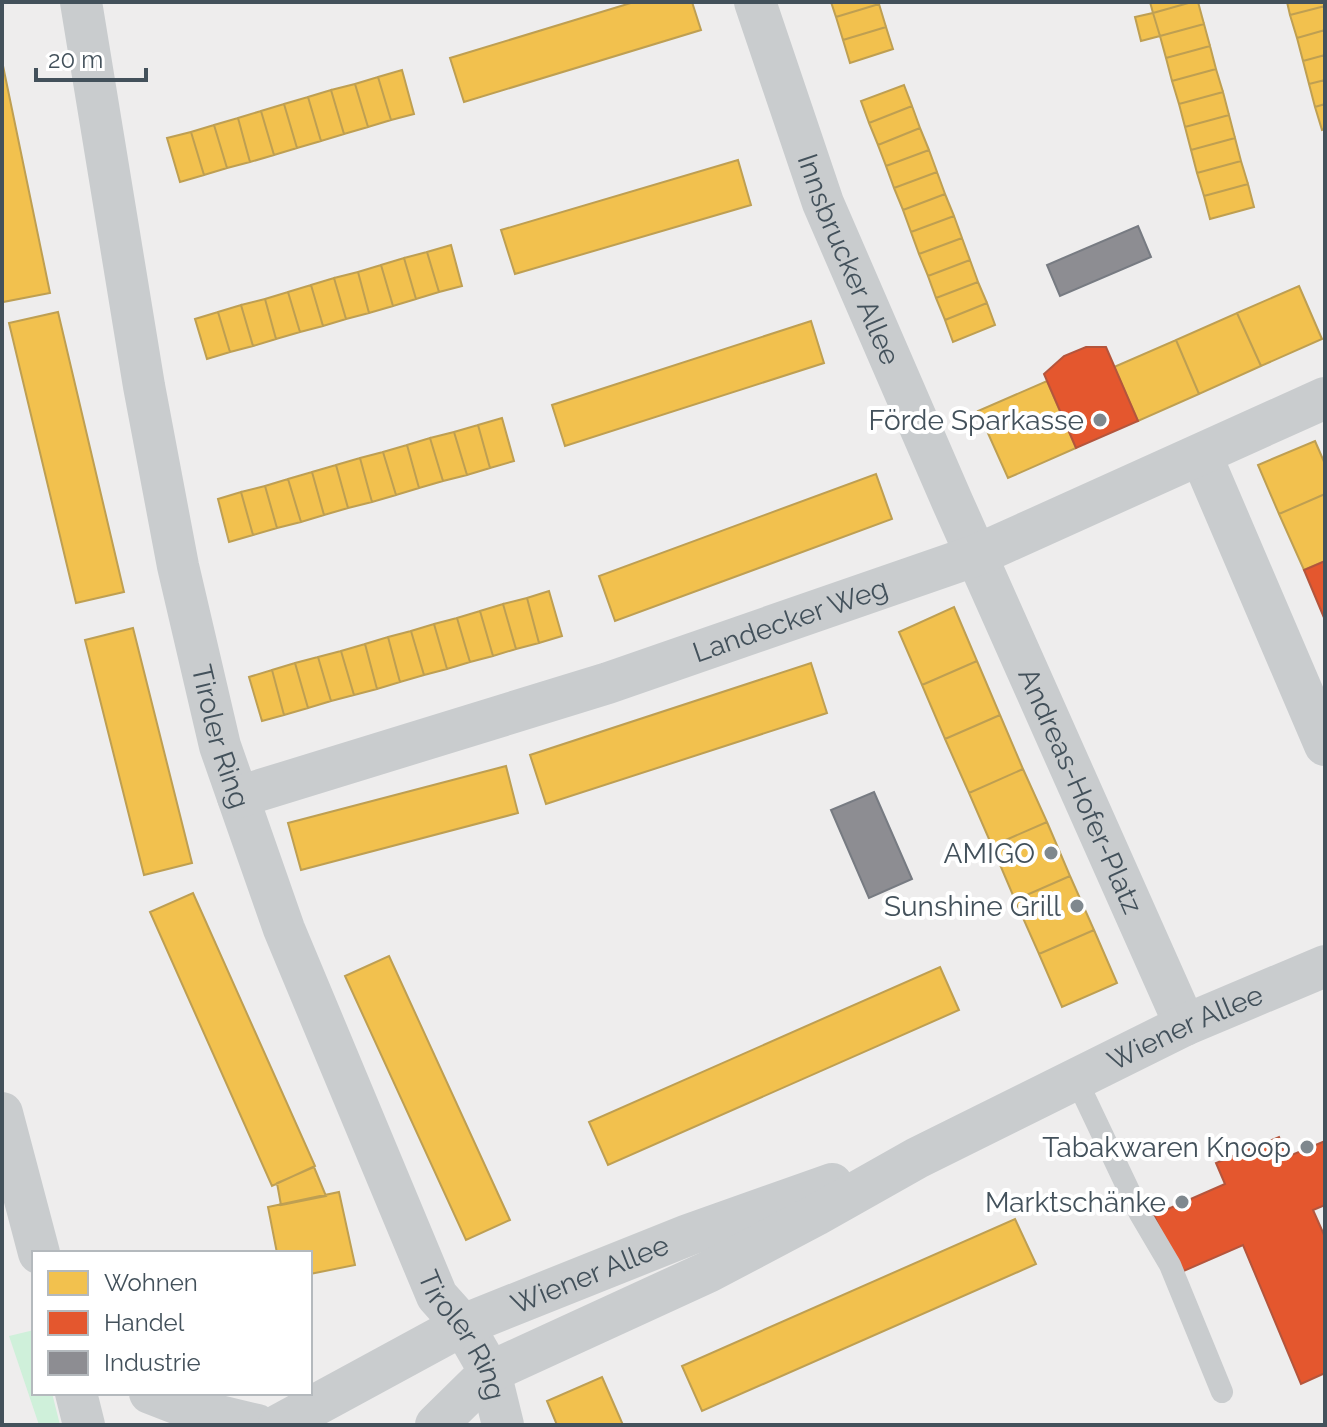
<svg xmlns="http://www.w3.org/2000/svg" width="1327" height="1427" font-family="Raleway,sans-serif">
<rect width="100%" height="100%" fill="#eeeded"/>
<path fill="#cff0da" d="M34,1330V1393H52L60,1425H39L9,1336Z"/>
<path fill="#f2c14e" stroke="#be9f52" stroke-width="2" d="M634,2H692L701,30L464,102L450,58Z
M831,2H879V4L836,17Z
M1150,2H1192L1153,13Z
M1192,2H1198L1204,24L1160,36L1153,13Z
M1287,2H1325V6L1290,15Z
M879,4L886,27L843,40L836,17Z
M1325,6V30L1297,38L1290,15Z
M1153,13L1160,36L1141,41L1135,17Z
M1204,24L1210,46L1166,58L1160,36Z
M886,27L893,49L850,63L843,40Z
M1325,30V55L1303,61L1297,38Z
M1210,46L1216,69L1172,81L1166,58Z
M1325,55V80L1309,84L1303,61Z
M2,61L50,293L3,302L2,299Z
M1216,69L1223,92L1179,104L1172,81Z
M402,70L414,114L391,120L378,77Z
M378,77L391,120L368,127L355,84Z
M1325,80V104L1315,107L1309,84Z
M355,84L368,127L344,134L331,90Z
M904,85L912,106L869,123L861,101Z
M331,90L344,134L321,141L308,97Z
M1223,92L1229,115L1185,127L1179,104Z
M308,97L321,141L297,148L284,104Z
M284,104L297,148L274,155L261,111Z
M1325,104V129L1322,130L1315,107Z
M912,106L920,128L878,145L869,123Z
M261,111L274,155L250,162L238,118Z
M1229,115L1235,138L1191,150L1185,127Z
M238,118L250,162L227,168L214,125Z
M214,125L227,168L204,175L191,132Z
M920,128L929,150L886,166L878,145Z
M191,132L204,175L180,182L167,138Z
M1235,138L1241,161L1197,173L1191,150Z
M929,150L937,172L894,188L886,166Z
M738,160L751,205L515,274L501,230Z
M1241,161L1248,184L1204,196L1197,173Z
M937,172L945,194L903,210L894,188Z
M1248,184L1254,207L1210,219L1204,196Z
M945,194L954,216L911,232L903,210Z
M954,216L962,238L919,254L911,232Z
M962,238L970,260L928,276L919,254Z
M451,245L462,286L439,292L427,252Z
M427,252L439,292L416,299L404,258Z
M404,258L416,299L393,306L381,265Z
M970,260L978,282L936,298L928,276Z
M381,265L393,306L369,313L358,272Z
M358,272L369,313L346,319L334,278Z
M334,278L346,319L323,326L311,285Z
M978,282L987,303L945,320L936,298Z
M311,285L323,326L300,332L288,292Z
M1299,286L1322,339L1261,366L1237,313Z
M288,292L300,332L276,339L265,299Z
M265,299L276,339L253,346L241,305Z
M987,303L995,325L953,342L945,320Z
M241,305L253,346L230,352L218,312Z
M58,312L124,592L76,603L9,323Z
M218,312L230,352L207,359L195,319Z
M1237,313L1261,366L1199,394L1176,340Z
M811,321L824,363L565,446L552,405Z
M1176,340L1199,394L1138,421L1114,367Z
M1047,381L1076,448L1008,478L978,411Z
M502,418L514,461L490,468L478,425Z
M478,425L490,468L467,475L454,432Z
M454,432L467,475L443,481L430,438Z
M430,438L443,481L419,488L407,445Z
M1315,441L1325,464V494L1279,514L1258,465Z
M407,445L419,488L396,495L383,452Z
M383,452L396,495L372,502L360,458Z
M360,458L372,502L348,508L336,465Z
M336,465L348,508L324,515L312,472Z
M312,472L324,515L301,522L288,479Z
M876,474L892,519L615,621L599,576Z
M288,479L301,522L277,528L265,486Z
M265,486L277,528L253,535L241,492Z
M241,492L253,535L229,542L218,499Z
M1325,494V561L1304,570L1279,514Z
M549,591L562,636L539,643L527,598Z
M527,598L539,643L516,649L503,604Z
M503,604L516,649L493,656L480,611Z
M954,607L977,661L922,685L899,632Z
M480,611L493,656L470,662L457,618Z
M457,618L470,662L447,669L434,624Z
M434,624L447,669L424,675L411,631Z
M133,628L192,863L144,875L85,640Z
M411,631L424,675L400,682L388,637Z
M388,637L400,682L377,689L365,644Z
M365,644L377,689L354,695L341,651Z
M341,651L354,695L331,701L318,657Z
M318,657L331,701L308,708L295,663Z
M977,661L1000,715L945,739L922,685Z
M295,663L308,708L284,715L272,670Z
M811,663L827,713L546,804L530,755Z
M272,670L284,715L262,721L249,677Z
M1000,715L1023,769L969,793L945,739Z
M506,766L518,813L301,870L288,823Z
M1023,769L1047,822L992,846L969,793Z
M1047,822L1070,876L1015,900L992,846Z
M1070,876L1094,930L1039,954L1015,900Z
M193,893L315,1166L272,1186L150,912Z
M1094,930L1117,983L1062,1007L1039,954Z
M389,956L510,1220L466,1240L345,976Z
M940,967L959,1010L608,1165L589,1122Z
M314,1167L326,1196L281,1205L277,1183Z
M339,1192L355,1265L310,1274V1253H277L268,1207Z
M1015,1219L1036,1264L702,1411L682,1366Z
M602,1377L623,1425H557L547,1401Z"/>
<path fill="#e4572e" stroke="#b4553c" stroke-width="2" d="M1086,347H1106L1138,421L1076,448L1044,374L1064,356Z
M1325,561V620L1304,570Z
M1279,1137L1287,1157L1325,1141V1205L1313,1210L1325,1237V1373L1301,1384L1243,1245L1179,1273L1154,1215L1225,1184L1216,1163Z"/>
<path fill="#8d8d92" stroke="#777b82" stroke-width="2" d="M1138,226L1151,257L1060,296L1047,265Z
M874,792L912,879L869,898L831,810Z"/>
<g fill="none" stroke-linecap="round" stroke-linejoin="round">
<path stroke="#c9ccce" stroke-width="22" d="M1076,1079L1140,1214L1170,1265L1222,1392"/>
<g stroke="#c9ccce" stroke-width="42">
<path id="s1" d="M81,2L144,386L178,566L220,746L284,929L437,1296L463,1325L490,1372L503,1425"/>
<path id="s2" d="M755,2L823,203L952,501L1185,1025"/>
<path d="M1201,455L1325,745"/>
<path id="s3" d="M238,797L608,683L977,555L1325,398"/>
<path d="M2,1113L39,1253"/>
<path d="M76,1393L84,1425"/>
<path d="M150,1393L194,1410L257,1425"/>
<path id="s4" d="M279,1425L463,1325L688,1235L832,1184"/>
<path id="s5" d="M436,1425L490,1372L708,1272L816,1215L917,1158L1185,1025L1325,966"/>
</g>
</g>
<g fill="#7f888e" stroke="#fff" stroke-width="3">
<circle cx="1100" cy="420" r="8"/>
<circle cx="1051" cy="853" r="8"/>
<circle cx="1077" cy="906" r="8"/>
<circle cx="1307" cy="1147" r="8"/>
<circle cx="1182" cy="1202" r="8"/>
</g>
<g text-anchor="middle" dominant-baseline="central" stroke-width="8" stroke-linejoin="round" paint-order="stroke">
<g font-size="28" fill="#43515b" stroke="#fff">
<text stroke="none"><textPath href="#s2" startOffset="274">Innsbrucker Allee</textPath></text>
<text stroke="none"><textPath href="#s3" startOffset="580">Landecker Weg</textPath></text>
<text stroke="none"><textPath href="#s1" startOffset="748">Tiroler Ring</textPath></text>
<text stroke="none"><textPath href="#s2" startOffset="854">Andreas-Hofer-Platz</textPath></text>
<text stroke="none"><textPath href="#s5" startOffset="852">Wiener Allee</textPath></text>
<text stroke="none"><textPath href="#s4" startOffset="346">Wiener Allee</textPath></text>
<text stroke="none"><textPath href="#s1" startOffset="1396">Tiroler Ring</textPath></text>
</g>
<g font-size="28" fill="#43515b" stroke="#fff" text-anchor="end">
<text x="1084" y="420">Förde Sparkasse</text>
<text x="1035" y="853">AMIGO</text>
<text x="1061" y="906">Sunshine Grill</text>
<text x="1291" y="1147">Tabakwaren Knoop</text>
<text x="1166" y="1202">Marktschänke</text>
</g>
</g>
<rect width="1327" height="1427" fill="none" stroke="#43515b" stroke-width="8"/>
<rect x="32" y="1251" width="280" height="144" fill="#ffffff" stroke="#b4b9bd" stroke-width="2"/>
<rect x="48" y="1271" width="40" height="24" fill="#f2c14e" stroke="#b4b9bd" stroke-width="2"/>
<text x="104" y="1291" font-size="24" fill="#43515b">Wohnen</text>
<rect x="48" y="1311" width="40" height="24" fill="#e4572e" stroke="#b4b9bd" stroke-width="2"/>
<text x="104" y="1331" font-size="24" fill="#43515b">Handel</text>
<rect x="48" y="1351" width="40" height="24" fill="#8d8d92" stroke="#b4b9bd" stroke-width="2"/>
<text x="104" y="1371" font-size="24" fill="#43515b">Industrie</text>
<path d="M36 68v12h110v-12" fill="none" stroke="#43515b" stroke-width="4"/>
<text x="48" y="68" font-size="24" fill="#43515b" stroke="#ffffff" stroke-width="6" paint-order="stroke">20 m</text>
</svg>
